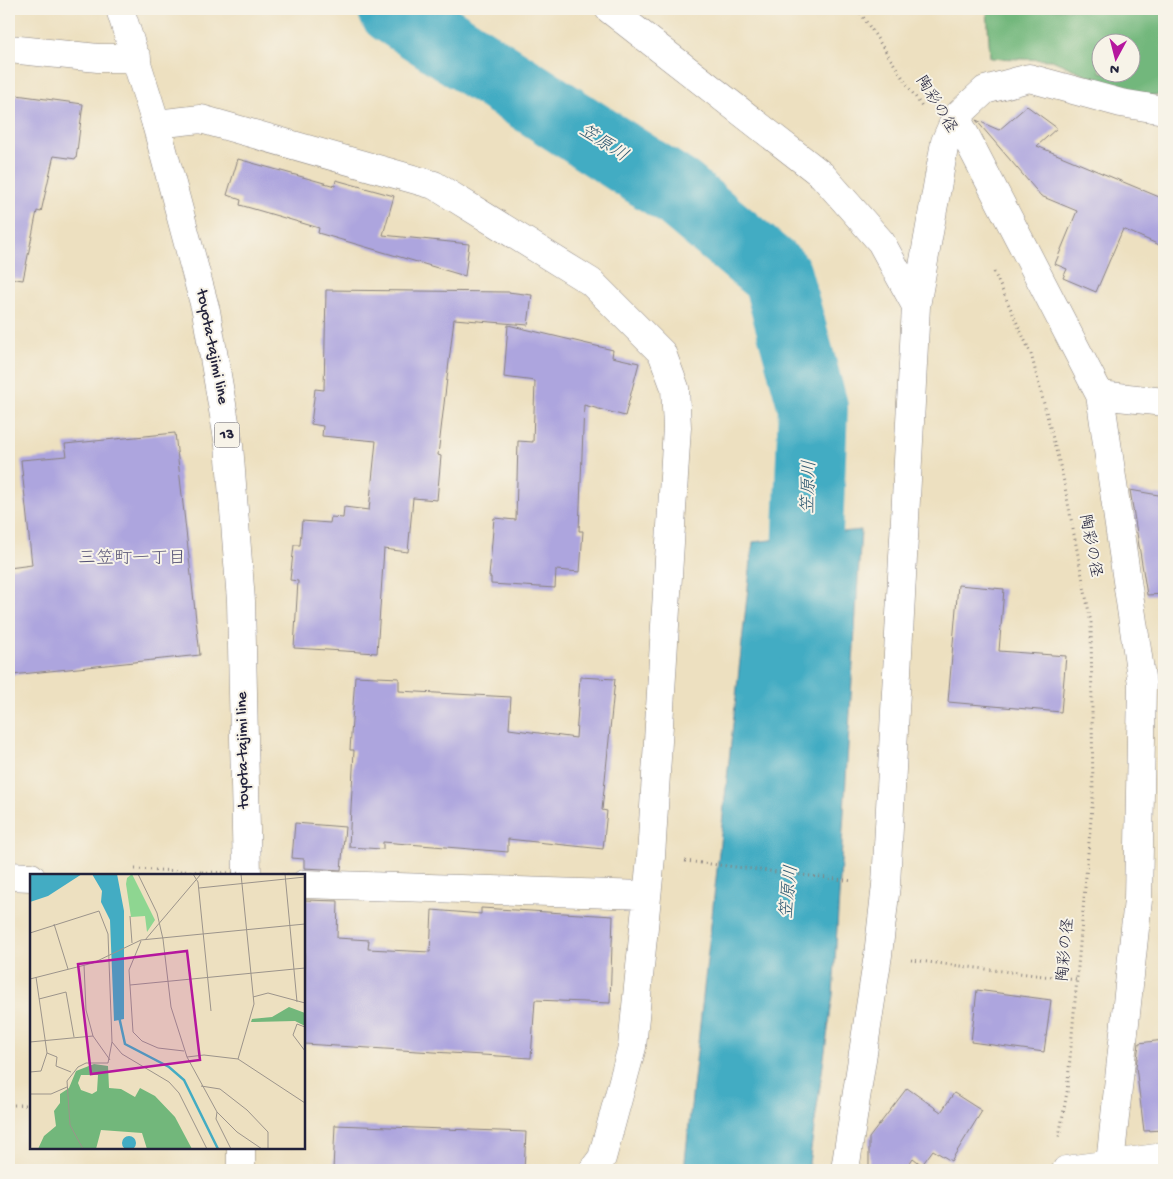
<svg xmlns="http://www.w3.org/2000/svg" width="1173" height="1179" font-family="'Gochi Hand','Klee One',sans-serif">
<rect width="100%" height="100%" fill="#f7f3e8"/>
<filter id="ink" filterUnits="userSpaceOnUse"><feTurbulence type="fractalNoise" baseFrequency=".02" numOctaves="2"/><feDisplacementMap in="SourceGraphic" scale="10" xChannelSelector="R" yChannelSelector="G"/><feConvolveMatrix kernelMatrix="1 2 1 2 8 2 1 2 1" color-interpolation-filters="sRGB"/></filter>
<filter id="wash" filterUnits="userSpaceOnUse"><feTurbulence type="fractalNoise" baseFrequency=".0096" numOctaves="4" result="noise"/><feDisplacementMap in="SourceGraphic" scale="20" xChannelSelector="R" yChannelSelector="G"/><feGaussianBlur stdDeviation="1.12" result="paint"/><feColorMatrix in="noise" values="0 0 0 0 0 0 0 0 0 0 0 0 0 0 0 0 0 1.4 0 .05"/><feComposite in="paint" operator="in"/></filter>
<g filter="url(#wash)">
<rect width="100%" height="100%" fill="#ede0c0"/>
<path fill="#72b77b" stroke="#4a6c5b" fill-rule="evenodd" d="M987,9H1164V95L1135,96L1052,60L990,58ZM1100,42H1130V72H1100Z"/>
<path fill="#43acc3" stroke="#32677f" d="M861,530L833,995L808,1170H684L753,542Z"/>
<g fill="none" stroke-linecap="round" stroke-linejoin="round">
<path stroke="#43acc3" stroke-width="70" d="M393,9L678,193L777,276L813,407L804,633"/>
</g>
<g id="blocks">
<path fill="#ada5de" d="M9,94L83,104L76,159L54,156L53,159L41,212L37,211L23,280L9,278Z
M1027,106L1057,128L1037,146L1164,199V247L1123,229L1096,292L1063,278L1067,269L1055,264L1077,211L1041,196L976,120L999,130Z
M238,159L335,186L336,180L394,196L383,235L469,244L465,276L318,233L319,228L240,205L241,200L227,195Z
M326,290L508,292L532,295L528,325L454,319L438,455L441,456L437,500L413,498L408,552L384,549L377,653L294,648L298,581L290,580L294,545H300L302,521L330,523L331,517L343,518L344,507L369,510L376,441L322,436L323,426L311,424L315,389L324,390Z
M508,325L613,350L612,357L639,363L625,416L584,405L579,531H583L580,572L556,570L555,588L491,584V577H489L494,518L516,520L518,441L533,442L535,381L504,377Z
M175,433L200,655L12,675L9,643V568L32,565L21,460L67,456L65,444Z
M1130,490L1164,496V594L1147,595Z
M958,585L1004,589L999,651L1066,656L1061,712L948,702Z
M355,676L399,678V691L511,697L509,729L576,738L580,677L615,679L602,810L607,811L603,849L508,839V852L383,842V849L349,847L354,750H350Z
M295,823L345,827L341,870L304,868V859L292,858Z
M304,900L338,901L337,938L369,940L368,949L430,952L432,910L481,914V908L613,916L610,1003L535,1000L531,1058L304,1044Z
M977,990L1051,1000L1044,1052L971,1042Z
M1164,1040V1130L1144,1131L1136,1067L1139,1043Z
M907,1088L941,1112L954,1093L982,1111L951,1161L933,1150L922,1165L913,1158L905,1170H869V1138Z
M335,1125L526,1132L524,1170H333Z"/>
</g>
</g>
<g filter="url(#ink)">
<use href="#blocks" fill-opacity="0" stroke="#88817e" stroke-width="1"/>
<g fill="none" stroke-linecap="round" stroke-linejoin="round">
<defs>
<path id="minor" d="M609,9L822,175L881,242L916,306L886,885L878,955L845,1170
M9,49L98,58H137
M956,117L1100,395L1142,684L1138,900L1110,1164
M156,124L201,119L434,185L591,282L662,353L675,388L677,427L651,857L632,1047L602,1158L593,1170
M916,306L945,142L956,117L985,90L1029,78L1121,103L1164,110
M1100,395L1164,402
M9,876L31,877
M304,884L645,895"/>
<path id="primary" d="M120,9L156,124L206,311L229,445L241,601L247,875
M241,1170V1148
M1066,1170L1164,1157"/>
</defs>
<use href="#minor" stroke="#88817e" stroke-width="29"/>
<use href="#primary" stroke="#88817e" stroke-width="29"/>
<path stroke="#88817e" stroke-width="3" stroke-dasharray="1 4" stroke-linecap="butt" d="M858,9L922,107
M994,272L1031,354L1063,477L1091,623L1093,796L1067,1092L1059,1137
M685,861L853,881
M135,869L202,872
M911,960L1077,980
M9,1105H31"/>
<use href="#minor" stroke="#fff" stroke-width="28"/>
<use href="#primary" stroke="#fff" stroke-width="28"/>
<path stroke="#88817e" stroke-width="3" stroke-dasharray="1 4" stroke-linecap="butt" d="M202,872L293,875"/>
</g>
</g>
<g text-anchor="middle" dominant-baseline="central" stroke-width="4" stroke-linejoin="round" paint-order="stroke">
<rect fill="#f7f3e8" stroke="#62616f" stroke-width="1" x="214.5" y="422.5" width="25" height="25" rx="4"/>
<g font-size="15" font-weight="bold" fill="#22223b">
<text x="227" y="435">13</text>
</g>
<g font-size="16" fill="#22223b" stroke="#f7f3e8">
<text transform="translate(935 105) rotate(58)">陶彩の径</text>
<text transform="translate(211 347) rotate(79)">toyota-tajimi line</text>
<text transform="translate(1089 546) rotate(79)">陶彩の径</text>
<text transform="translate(244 750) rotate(-91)">toyota-tajimi line</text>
<text transform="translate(1067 950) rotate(-85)">陶彩の径</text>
</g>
<g font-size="18" font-style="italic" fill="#2f5971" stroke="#f7f3e8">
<text transform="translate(603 144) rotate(33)">笠原川</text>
<text transform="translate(810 487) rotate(-88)">笠原川</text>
<text transform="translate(790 892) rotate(-84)">笠原川</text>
</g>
<g font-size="18" fill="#535074" stroke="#f7f3e8">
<text x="132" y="559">三笠町一丁目</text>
</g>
</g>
<g transform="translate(30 874)">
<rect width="275" height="275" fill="#ede0c0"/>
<path d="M102,0L125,46L117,58L115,42L101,43L96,10L97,4Z" fill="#8ed691"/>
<path d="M259,133L275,139V152L265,147L221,148L222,145L242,143ZM64,190L78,192L79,214L91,215L105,223L110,214L125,222L145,243L162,275H117L112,259L71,256L66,275H8L14,262L26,252L24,237L30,229V220L39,214L46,197ZM51,201H68L67,217L62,220L51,216L48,209Z" fill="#72b77b" fill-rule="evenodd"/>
<path d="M0,0H52L18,22L0,28ZM62,0H87L94,37V145L84,147L80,46L71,28L72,17ZM92 269a7 7 0 1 1 14 0a7 7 0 1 1-14 0Z" fill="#43acc3"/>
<path fill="none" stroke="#43acc3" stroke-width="2.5" d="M88,138L95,170L139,193L154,206L188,275"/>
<path fill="none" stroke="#9c948b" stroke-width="1" d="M108,0L127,39L133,65M163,0L168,8L181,137M211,0L224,130L208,185L275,229M255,0L267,128M169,14L275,3M100,42L102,69M24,50L38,95M0,59L69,37L78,60L82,168L92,180L139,208L149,219L177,275M133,65L141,133L157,183L187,238L207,258L232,275M115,66L171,0M111,67L99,96L103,158L112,167L128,174L154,177M54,91L56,136L63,162L80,186M0,105L63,89L111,66L275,50M100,111L275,94M223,123L238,119L275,129M9,125L36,118L44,163M275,153L267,150L263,161L275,177M0,168L63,162M17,179L27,183L26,192L41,198M157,183L174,181L208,185M0,198L11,197L17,179L6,103M171,212L190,215L217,236L238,258V275M0,220H21L37,213M187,238L186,245L201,275M53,275L40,251L37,207L48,193L56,189H78L82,168"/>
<path fill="#b5179e" fill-opacity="0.15" stroke="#b5179e" stroke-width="2.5" d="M157,77L170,186L61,200L48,90Z"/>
<rect width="275" height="275" fill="none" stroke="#22223b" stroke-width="2.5"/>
</g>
<rect width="1173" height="1179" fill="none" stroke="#f7f3e8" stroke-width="30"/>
<g transform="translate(1116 58) rotate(187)"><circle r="24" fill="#f7f3e8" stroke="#a29fa3"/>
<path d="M0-4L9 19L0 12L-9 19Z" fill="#b5179e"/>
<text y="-8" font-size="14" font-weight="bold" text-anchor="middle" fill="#22223b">N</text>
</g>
</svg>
